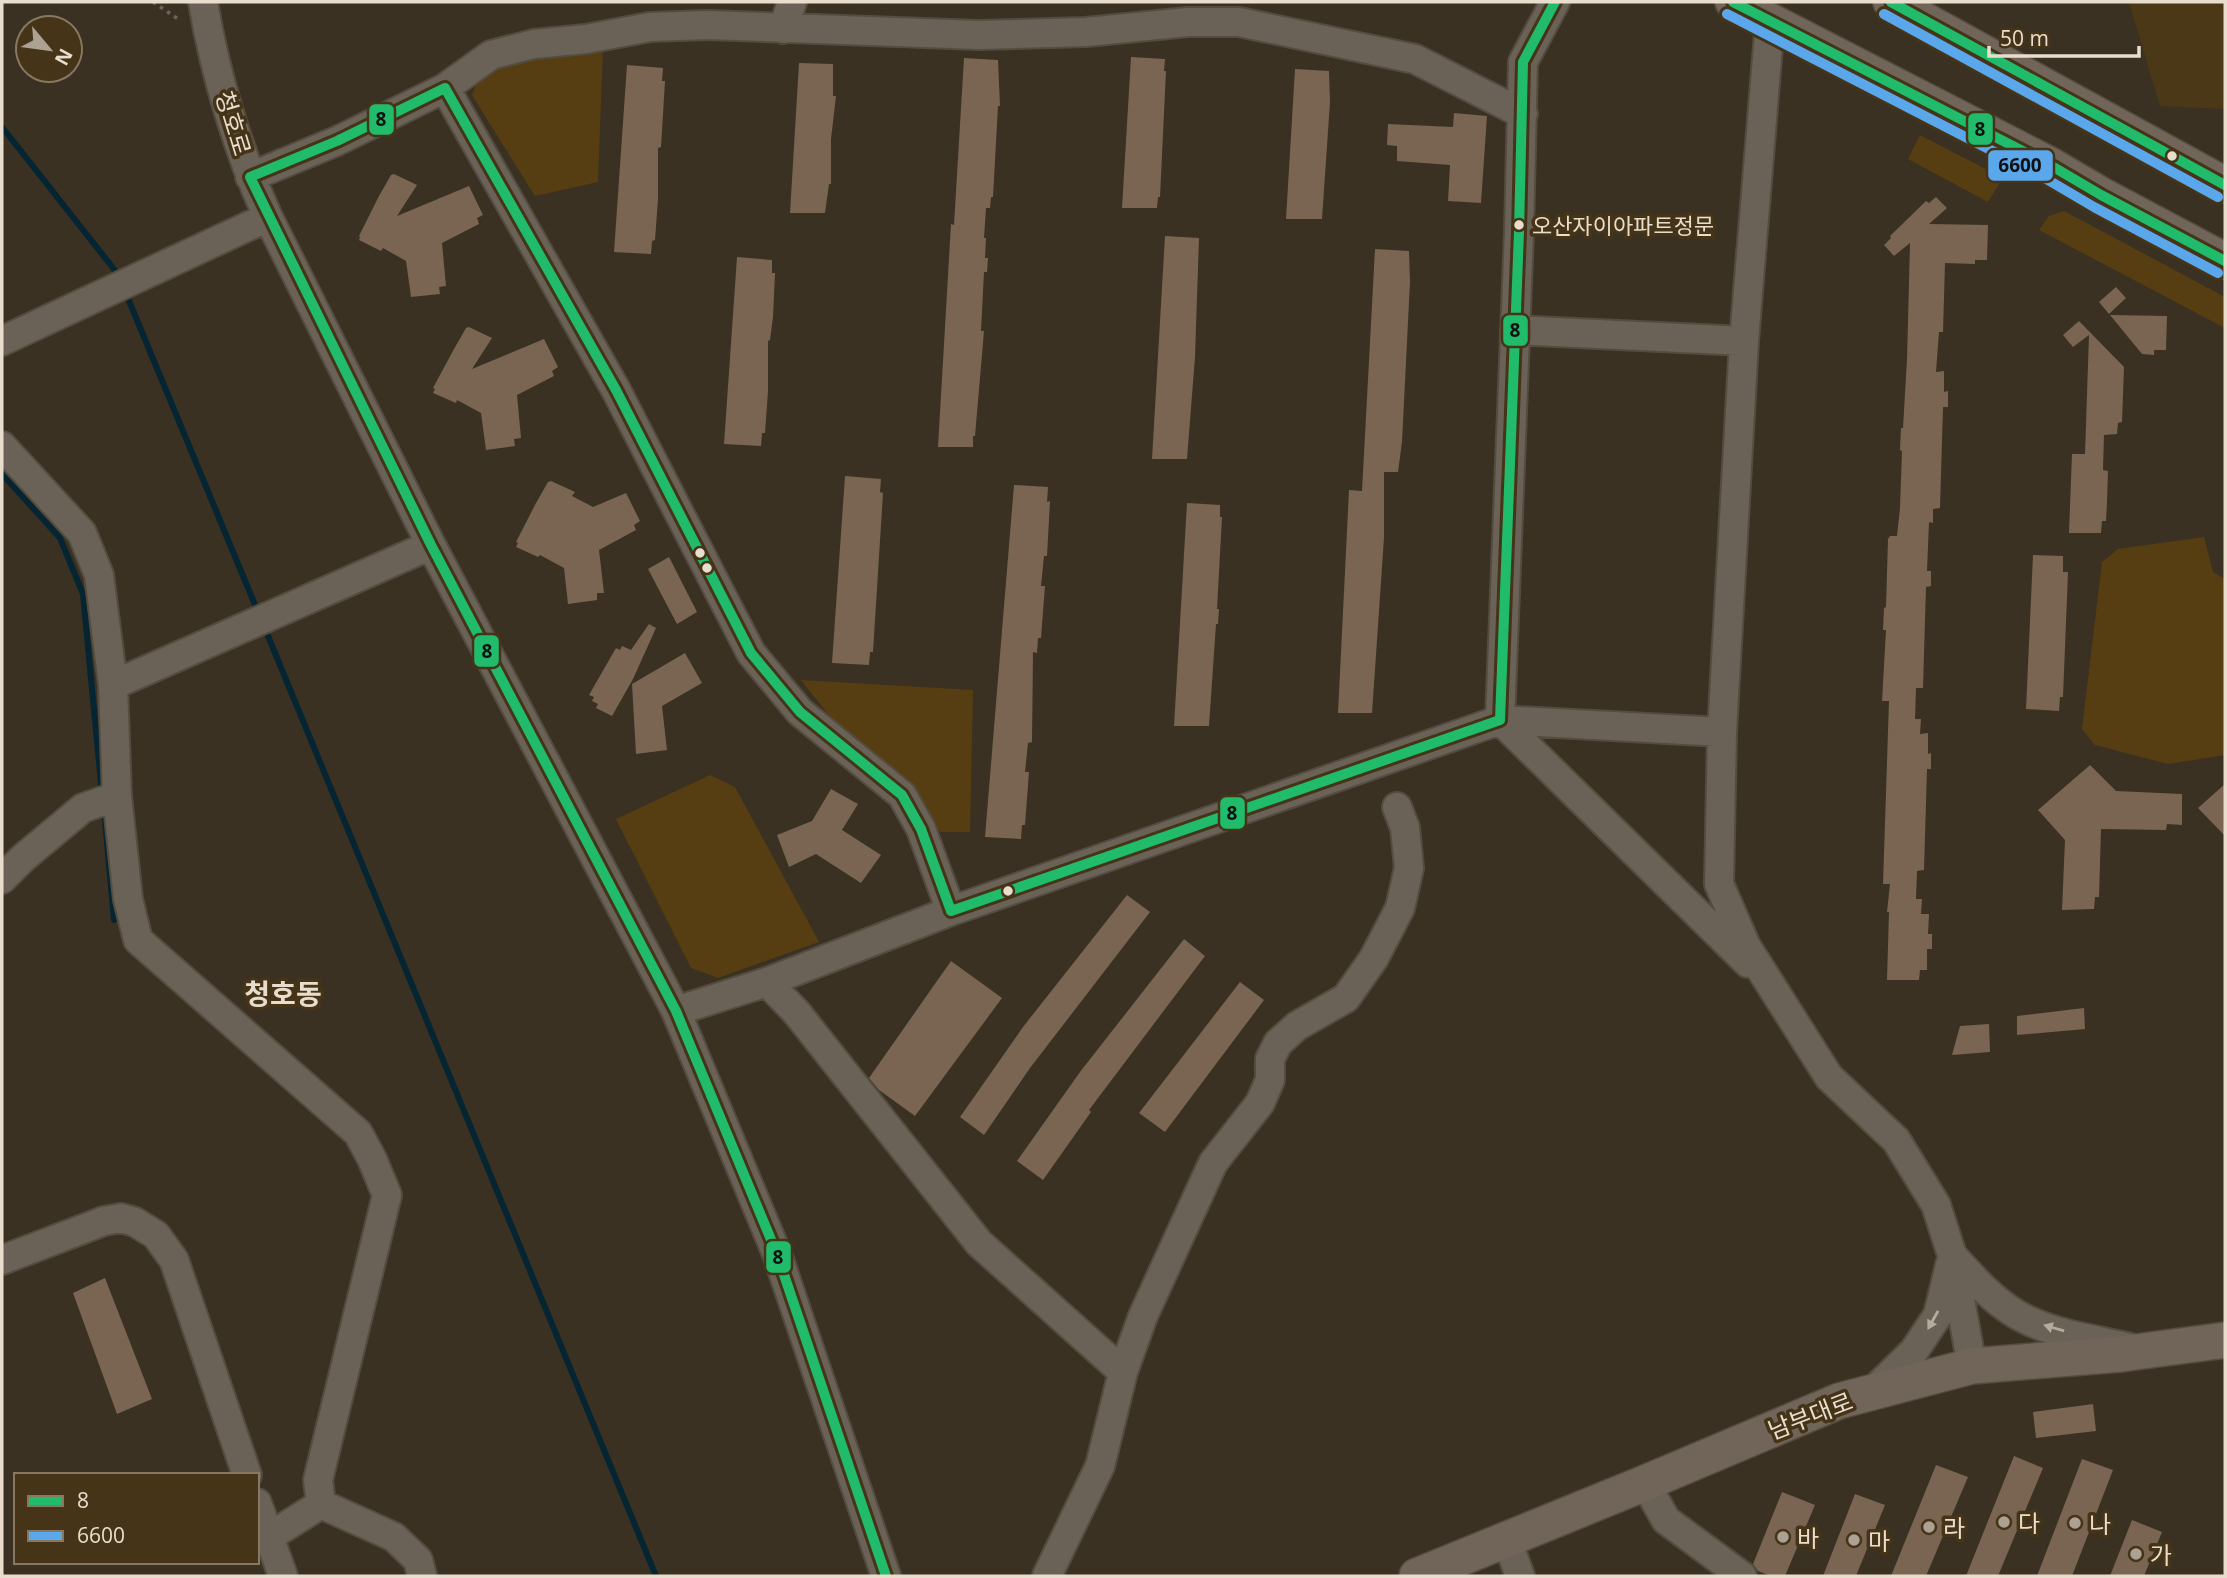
<svg xmlns="http://www.w3.org/2000/svg" width="2227" height="1578" font-family="'Open Sans','Noto Sans KR',sans-serif">
<rect width="100%" height="100%" fill="#3a3122"/>
<path fill="#4b3817" d="M2129,2H2225V109L2160,106Z"/>
<path fill="#563e12" d="M603,47L598,182L535,196L472,95L482,69L524,54Z
M1920,135L2003,178L1988,202L1908,159Z
M2064,211L2225,297V328L2039,230L2049,216Z
M2204,537L2213,572L2225,579V755L2168,764L2095,745L2082,729L2102,562L2118,549Z
M801,680L973,690L970,832H940L927,813L843,733Z
M710,775L735,787L819,942L718,978L691,968L616,819Z"/>
<g fill="none" stroke-linecap="round" stroke-linejoin="round">
<path stroke="#052532" stroke-width="6" d="M2,127L117,273
M127,296L258,612
M2,474L60,538L83,594L102,794
M268,636L656,1576
M104,809L114,920"/>
</g>
<path fill="#796552" d="M1131,57L1165,59L1164,71H1166L1160,197H1158L1157,208H1122Z
M964,58L998,60L1000,106H998L993,197H991L990,208H986L984,238H986L985,258H988L987,272H984L981,331H984L975,436H973V447H938L951,224L954,225Z
M799,63L833,64V96H836L831,139V184H829L825,213H790Z
M627,65L663,68L662,81H665L661,147L658,148V199L655,240L652,241L651,254L614,252Z
M1295,69L1329,71L1330,102L1322,219H1286Z
M1454,113L1487,116L1481,203L1448,201L1450,165L1397,161V146L1387,145L1388,124L1453,127Z
M394,174L417,185L397,216L469,186L483,215L477,218L479,224L442,243L446,286L439,287L440,294L411,297L406,261L383,248L381,251L359,240L360,237L359,236L379,196L391,175Z
M1936,197L1947,208L1929,224L1988,225L1987,260H1975V264L1945,263L1943,332H1939L1936,372L1944,371V392L1948,391V407H1943L1940,508L1933,509V523L1929,522L1927,571H1931V586L1926,587L1923,688H1916L1915,719H1921L1920,734L1928,733V754L1931,753V769H1927L1924,870L1917,871L1916,899H1922L1921,914H1929L1928,934H1932V949H1927V970H1920L1919,980H1887L1889,912H1887L1890,884H1883L1889,701H1882L1886,630H1883L1884,608L1886,607L1888,539L1890,536H1897L1900,508L1902,451L1900,450L1901,428H1903L1907,359L1910,243L1894,256L1884,245L1891,238L1890,236L1926,201L1929,203Z
M1165,236L1199,238L1195,357L1187,459H1152Z
M1375,249L1409,251L1410,282L1402,442L1398,472H1384V538L1372,713H1338L1349,490L1362,491Z
M737,257L772,260V273H775L773,317L770,340L768,341V391L765,433H762L761,446L724,444Z
M2116,287L2126,298L2109,314L2099,302Z
M2110,315L2167,316L2166,350H2154V355L2142,354Z
M2079,321L2124,367L2122,422L2118,423L2117,434L2104,435L2103,470L2108,471L2107,502L2106,521H2102L2101,533H2069L2072,454H2085L2089,335L2073,347L2063,335Z
M469,327L492,338L472,369L544,339L558,367L552,371L554,376L517,395L521,438L514,439L515,446L486,450L481,413L457,400L456,403L433,393L435,389L433,388L454,349L466,328Z
M845,476L881,479L880,492L883,493L873,652H870L869,665L832,663Z
M551,481L575,492L572,496L593,507L626,493L640,521L634,525L636,530L599,550L604,593H597V600L568,604L564,568L540,555L538,557L516,547L518,543L516,542L536,503L548,482Z
M1014,485L1048,487L1047,502L1050,501L1047,556H1044L1041,586H1045L1041,638H1038L1037,653L1033,652L1032,742L1028,743L1025,772H1029L1025,825H1022L1021,839L985,837Z
M1187,503L1220,505V517H1222L1217,609H1219L1218,624H1216L1209,726H1174Z
M2033,555L2063,556V572H2068L2063,697H2060L2059,711L2026,709Z
M669,557L697,612L677,624L648,569Z
M649,624L656,628L633,679L612,716L596,708L598,704L592,701L594,697L589,695L616,648L620,650L622,646L631,650Z
M685,653L702,683L662,706L667,750L636,754L632,684Z
M2090,765L2116,791L2182,794V825L2167,824L2166,830L2101,829L2099,897H2095L2094,909L2062,910L2065,840L2038,810Z
M2225,784V836L2198,808Z
M831,789L858,804L842,830L881,855L861,883L816,854L789,867L777,835L812,821Z
M1127,895L1150,912L1030,1068L984,1135L960,1117L1023,1027Z
M1184,939L1205,956L1089,1110L1091,1112L1043,1180L1017,1161L1080,1072Z
M951,961L1002,998L915,1116L879,1090L869,1078Z
M1240,982L1264,1000L1165,1132L1139,1113Z
M2084,1008L2085,1029L2017,1035V1016Z
M1989,1024L1990,1052L1952,1055L1960,1026Z
M105,1278L152,1399L117,1414L73,1293Z
M2093,1404L2096,1431L2036,1438L2033,1412Z
M2014,1456L2043,1468L1998,1576H1966Z
M2082,1459L2113,1470L2072,1576H2037Z
M1936,1465L1968,1477L1926,1576H1891Z
M1782,1492L1815,1505L1785,1576H1771L1758,1571L1753,1564Z
M1855,1494L1885,1505L1856,1576H1823Z
M2132,1520L2162,1532L2144,1576H2110Z"/>
<g fill="none" stroke-linecap="round" stroke-linejoin="round">
<defs>
<path id="minor" d="M203,2C215,74 238,151 268,217L431,545L676,1011L777,1254L886,1576
M1770,21L1744,341L1722,732L1719,884L1746,946L1829,1077L1896,1140L1936,1205L1952,1255L1972,1366
M783,29L792,2
M445,88L616,390L751,653L800,712L902,795L921,829L951,911
M250,177L337,141L445,88L491,55L534,44L586,39L650,27L708,25L978,35L1086,32L1188,22H1239L1415,59L1523,114
M1515,330L1744,341
M2,341L268,217
M2,446L82,533L99,575L113,685L117,796L128,899L138,940L358,1133L372,1159L387,1195L318,1480L321,1504
M113,685L431,545
M1500,720L1748,963
M1500,720L1722,732
M2,879L23,858L83,808L117,796
M767,982L797,1013L979,1243L1123,1372L1100,1466L1047,1576
M676,1011L767,982L951,911L1500,720L1519,232L1523,62L1555,2
M1952,1255C1972,1277 1991,1299 2016,1314C2049,1334 2094,1339 2131,1348
M2,1260L104,1221L121,1218L135,1222L156,1235L174,1260L247,1475
M1123,1372L1143,1316L1213,1163L1260,1103L1270,1080V1059L1278,1043L1297,1026L1346,998L1374,958L1400,908L1409,868L1405,828L1397,807
M1872,1392L1914,1351L1938,1315L1950,1265
M1645,1483L1666,1520L1742,1576
M257,1503L283,1576
M269,1537L321,1504L394,1537L418,1560L422,1576
M1507,1540L1520,1576"/>
<path id="major" d="M1733,2L2050,165L2101,195L2225,261
M1891,2L2225,185
M1417,1576L1645,1483L1839,1401L1972,1366L2121,1354L2225,1340"/>
</defs>
<use href="#minor" stroke="#544c3f" stroke-width="32"/>
<use href="#major" stroke="#544c3f" stroke-width="38"/>
<path stroke="#6a645a" stroke-width="3.5" stroke-dasharray="3.5 5" stroke-linecap="butt" d="M153,2L181,21"/>
<use href="#minor" stroke="#6a6257" stroke-width="28"/>
<use href="#major" stroke="#716559" stroke-width="35"/>
<defs>
<path id="bus-1" d="M1733,2L2050,165L2101,195L2225,261
M1891,2L2225,185
M886,1576L777,1254L676,1011L431,545L250,177L337,141L445,88L616,390L751,653L800,712L902,795L921,829L951,911L1500,720L1519,232L1523,62L1555,2"/>
<path id="bus-2" d="M1727,14L2043,177L2094,207L2218,273
M1884,14L2218,197"/>
</defs>
<use href="#bus-1" stroke="#453418" stroke-width="16"/>
<use href="#bus-2" stroke="#453418" stroke-width="16"/>
<use href="#bus-1" stroke="#20bc6c" stroke-width="10"/>
<use href="#bus-2" stroke="#5aa8eb" stroke-width="10"/>
</g>
<defs><path id="oneway-solid" d="M-6-.8H1V-3.2L6.5 0L1 3.2V.8H-6Z" transform="scale(1.75)"/></defs>
<g fill="#b6ac9e">
<use href="#oneway-solid" transform="translate(1933 1320) rotate(119)"/>
<use href="#oneway-solid" transform="translate(2054 1328) rotate(-164)"/>
</g>
<g fill="#e9dece" stroke="#453418" stroke-width="2.5">
<circle cx="2172" cy="156" r="6"/>
<circle cx="1519" cy="225" r="6"/>
<circle cx="700" cy="553" r="6"/>
<circle cx="707" cy="568" r="6"/>
<circle cx="1008" cy="891" r="6"/>
</g>
<g fill="#aca192" stroke="#453418" stroke-width="2.5">
<circle cx="2004" cy="1522" r="7"/>
<circle cx="2075" cy="1523" r="7"/>
<circle cx="1929" cy="1527" r="7"/>
<circle cx="1783" cy="1537" r="7"/>
<circle cx="1854" cy="1540" r="7"/>
<circle cx="2136" cy="1554" r="7"/>
</g>
<g text-anchor="middle" dominant-baseline="central" stroke-width="7" stroke-linejoin="round" paint-order="stroke">
<g font-size="22" fill="#e9dece" stroke="#453418" text-anchor="start">
<text x="1532" y="225">오산자이아파트정문</text>
</g>
<g font-size="24" fill="#e9dece" stroke="#453418">
<text transform="translate(234 123) rotate(73)">청호로</text>
<text transform="translate(1810 1415) rotate(-21)">남부대로</text>
</g>
<g font-size="24" fill="#e9dece" stroke="#453418" text-anchor="start">
<text x="2018" y="1522">다</text>
<text x="2089" y="1523">나</text>
<text x="1943" y="1527">라</text>
<text x="1797" y="1537">바</text>
<text x="1868" y="1540">마</text>
<text x="2150" y="1554">가</text>
</g>
<g font-size="28" font-weight="bold" fill="#e9dece" stroke="#453418">
<text x="283" y="993">청호동</text>
</g>
</g>
<g stroke="#453418" stroke-width="2.5">
<rect x="368" y="103" width="27" height="33" rx="7" fill="#20bc6c"/>
<rect x="1967" y="112" width="27" height="34" rx="7" fill="#20bc6c"/>
<rect x="1987" y="149" width="67" height="33" rx="7" fill="#5aa8eb"/>
<rect x="1502" y="314" width="27" height="33" rx="7" fill="#20bc6c"/>
<rect x="473" y="634" width="27" height="34" rx="7" fill="#20bc6c"/>
<rect x="1219" y="796" width="27" height="34" rx="7" fill="#20bc6c"/>
<rect x="765" y="1240" width="27" height="34" rx="7" fill="#20bc6c"/>
</g>
<g font-size="19" text-anchor="middle" font-weight="bold" fill="#111">
<text x="381" y="126">8</text>
<text x="1980" y="136">8</text>
<text x="2020" y="172">6600</text>
<text x="1515" y="337">8</text>
<text x="487" y="658">8</text>
<text x="1232" y="820">8</text>
<text x="778" y="1264">8</text>
</g>
<rect width="2227" height="1578" fill="none" stroke="#e9dece" stroke-width="7"/>
<rect x="14" y="1473" width="245" height="91" fill="#453418" stroke="#877861" stroke-width="2"/>
<rect x="28" y="1496" width="35" height="10" fill="#20bc6c" stroke="#877861" stroke-width="2"/>
<text x="77" y="1508" font-size="21" fill="#e9dece">8</text>
<rect x="28" y="1531" width="35" height="10" fill="#5aa8eb" stroke="#877861" stroke-width="2"/>
<text x="77" y="1543" font-size="21" fill="#e9dece">6600</text>
<g transform="translate(49 49) rotate(119)"><circle r="33" fill="#453418" stroke="#877861" stroke-width="2"/>
<path d="M0-5L12 26L0 18L-12 26Z" fill="#aca192"/>
<text y="-10" font-size="19" font-weight="bold" text-anchor="middle" fill="#e9dece">N</text>
</g>
<path d="M1989 46v10h150v-10" fill="none" stroke="#e9dece" stroke-width="3.5"/>
<text x="2000" y="46" font-size="21" fill="#e9dece" stroke="#453418" stroke-width="5" paint-order="stroke">50 m</text>
</svg>
